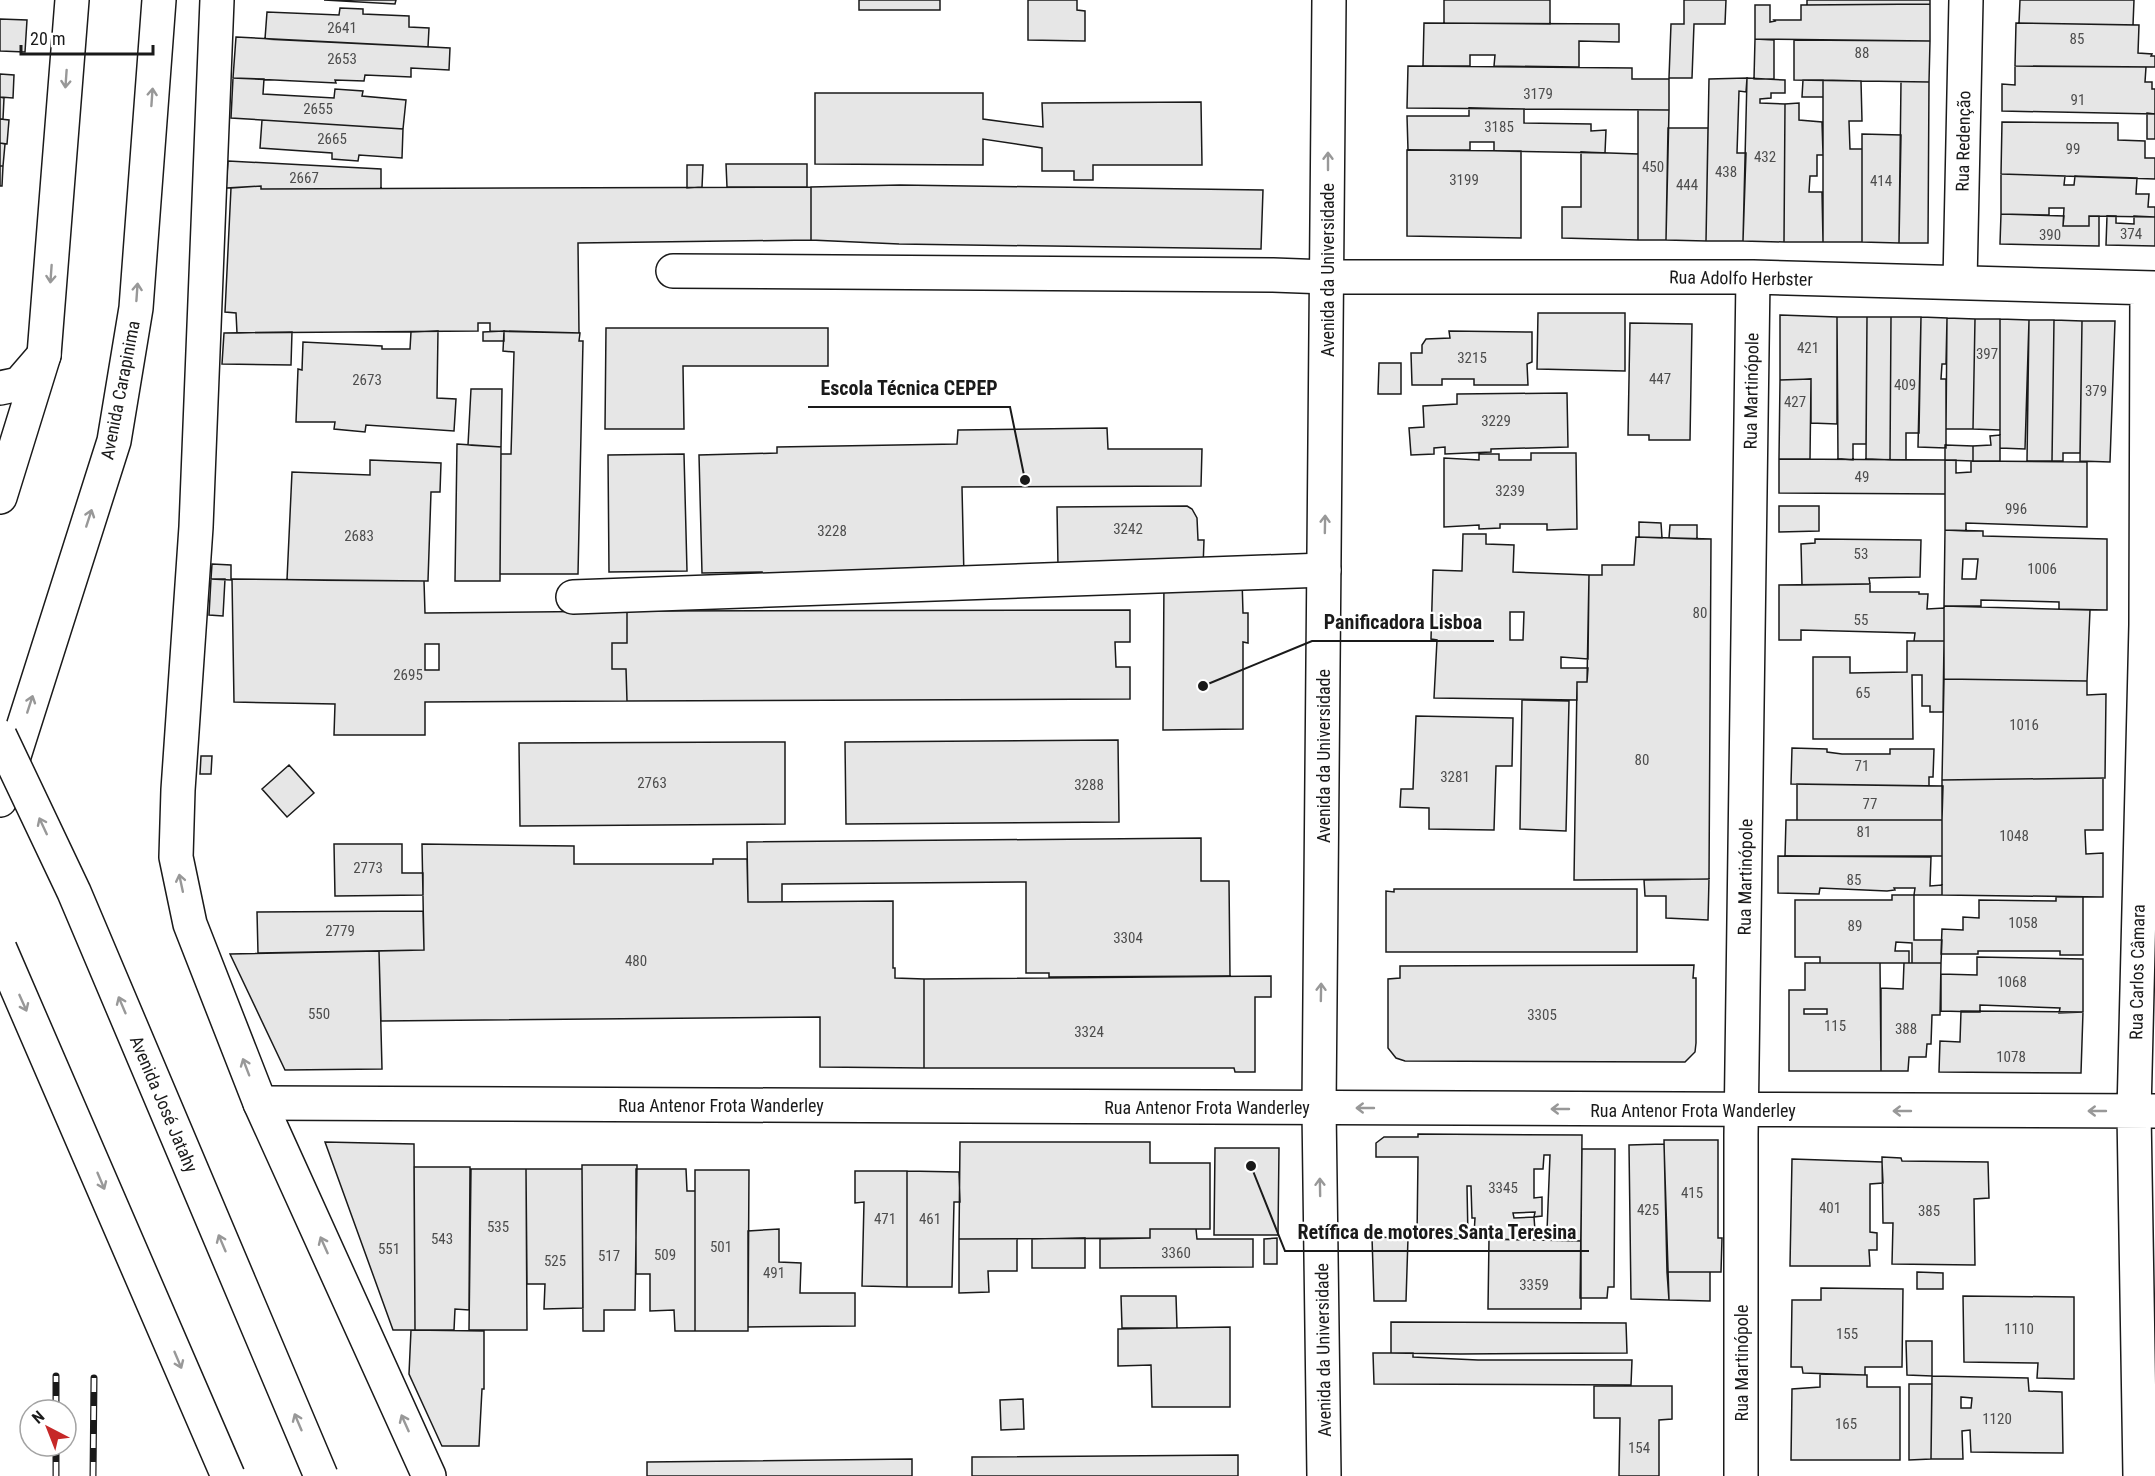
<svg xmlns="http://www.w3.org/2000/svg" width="2155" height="1476" font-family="'Roboto Condensed',sans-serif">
<rect width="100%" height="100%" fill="#fff"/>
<path fill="#e6e6e6" stroke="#1a1a1a" stroke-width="1.5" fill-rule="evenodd" d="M324,0H396L395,4Z
M859,0H940V10H859Z
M1028,0H1077V10L1085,11V41L1028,40Z
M1444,0H1550V24L1444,23Z
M1684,0H1726L1725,24H1694L1692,78H1669L1671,24H1684Z
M1807,0H1930V4L1807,5Z
M2020,0H2134L2133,25L2019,23Z
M1930,4V41L1755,39V5H1770V22L1775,21L1774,20H1801V5Z
M340,8L363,9V14L409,16V27L429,28L428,47L265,39L267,12L339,15Z
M0,19L27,20L25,52L0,51Z
M1424,23L1619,24V42L1579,41V67L1494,66L1495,55H1470V66H1423Z
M2016,23L2139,25L2138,53L2152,54L2151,56H2155V67L2015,66Z
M236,37L450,48L449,70L411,68V77L365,75L364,81L335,80L336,83L233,78Z
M1755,39L1774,40V79H1754Z
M1794,40L1930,41L1929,82L1794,80Z
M1408,66L1632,68V79H1669V110L1407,108Z
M2015,66L2146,67L2145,82H2152V89H2155V114L2002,111V84L2015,85Z
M0,74L14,75L13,98L0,97Z
M233,78L264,79L263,94L334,98L335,89L363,91L362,96L406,100L403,129L231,118Z
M1747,78L1746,92L1739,91L1737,153H1746L1743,241H1706L1709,79Z
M1747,78L1785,80V93H1771V98L1760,99V103L1785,104L1784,242L1743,241Z
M1803,80H1823V97H1802Z
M1823,80L1861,81L1862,121H1849L1850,149H1862V242H1823Z
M1901,82H1929L1928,243H1899Z
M815,93H983V119L1043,127L1042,103L1201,102L1202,165H1093V180H1074V171H1042V148L983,139V165L815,164Z
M0,97L4,98L3,119H0Z
M1799,103V120L1822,122L1823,155H1817V176H1810L1809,192H1822L1823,242H1784L1785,104Z
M1469,108L1524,109V123L1591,124V131L1606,130L1605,153L1494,151V142H1470V150H1408L1407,116H1469Z
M1638,110H1669L1666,240H1638Z
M2147,113L2155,114V139H2147Z
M0,119L9,120L7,144L0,143Z
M262,120L403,129L402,158L359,155L358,161L332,159V153L260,148Z
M2002,122L2118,123V140L2145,141V158H2155V179L2001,174Z
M1668,128H1708L1706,241L1666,240Z
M1862,134L1901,135L1899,243L1862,242Z
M0,143L5,144L3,166H0Z
M1407,150L1521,151V238L1407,236Z
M1581,152L1638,154V240L1562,238V207H1581Z
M228,161L381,169V189H261V186L226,188Z
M726,164H807V187H727Z
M687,165H703L702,187L687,188Z
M0,166H3L2,186H0Z
M2001,174L2065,176L2064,185H2074L2075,176L2137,178L2136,194H2149L2148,207H2155V217L2089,216V226H2063L2064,208H2049V215L2001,214Z
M900,185L1263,190L1261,249L899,244L811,240V187Z
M261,186V189L811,187V240L578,243L579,333L490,331V323H478V331L237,333L236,313L225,312L231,188Z
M2001,214L2064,216L2063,226H2089V216H2099V246L2000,244Z
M2107,216H2116V223L2134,224V216L2155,217V246L2106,245Z
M1538,313H1625V371L1537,369Z
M1780,315L1837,317V424L1811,423V379L1780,380Z
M1837,317H1867L1866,444H1853V460L1838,459Z
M1867,317H1891L1890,460L1866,459Z
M1891,317H1921L1919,433H1906V460H1890Z
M1921,317L1947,318L1946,364H1942L1941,379H1946V448L1918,447Z
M1947,318L1975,319L1973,429H1946Z
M1975,319H2000V430L1973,429Z
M2000,319L2029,320L2025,449L2000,448Z
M2029,320H2054L2052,461H2027Z
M2054,320L2082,321L2080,453H2063V461H2052Z
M2082,321H2115L2110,462L2080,461Z
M1630,323L1692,324L1690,440H1649V435H1628Z
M606,328H828V366H683L684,429H605Z
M438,331L437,398L456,399L454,431L366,425L365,432L334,429L335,422H296L298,369L302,370L303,342L382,346V349H410L411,332Z
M504,331V341H483V332Z
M504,331L580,333L579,341H583L578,574H500L501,454H511L514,352L503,351Z
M1449,331L1532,332V362L1527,364L1528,385H1474V379H1442V385H1412L1411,353H1422V345L1426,339L1450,338Z
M292,332L291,365L222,364L224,333Z
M1379,363H1401V394H1378Z
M1811,379L1810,459H1779L1780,380Z
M471,389H502L501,447L468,445Z
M1567,393L1568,447L1491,449V452L1445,454V447L1434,448V454L1411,455L1409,428L1424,427L1423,406L1457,404V394Z
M1107,428L1108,449H1202L1201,486L962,487L964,578L761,579L762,572L702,573L699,455L777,453V447L957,444L958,430Z
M2000,435V461H1973V446L1991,445L1990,436Z
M457,444L501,447L500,581H455Z
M1945,445L1973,446V461L1945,460Z
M1531,453H1576L1577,529L1547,530V524H1500V528L1479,529V525L1444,527V458L1479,460V454H1499V460H1531Z
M684,454L687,571L609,572L608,455Z
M1779,459L1945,460V494L1779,493Z
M370,460L441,463L440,492H431L428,581L287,580L292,472L370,475Z
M1945,460H1956V473L1971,472V461L2087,462V527L1966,523V531L1945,530Z
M1187,506L1192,509L1197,518L1198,540H1204L1203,568L1058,566L1057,507Z
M1779,506H1819V531L1779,532Z
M1639,522L1661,523L1662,538L1639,537Z
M1670,525H1697V539L1669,538Z
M1945,530L1983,531V536L2107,539V610L2059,609V602L1981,600V606H1944ZM1963,559H1978L1976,579H1962Z
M1463,534H1486V544L1514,545L1513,572L1589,575L1588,659L1561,657V668H1588L1587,682H1577V700L1434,698L1437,640L1431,639L1433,570L1462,571ZM1510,612H1524L1523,640H1510Z
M1636,537L1711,539L1709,879L1574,880L1577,682H1587L1589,575H1602V565H1634Z
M1815,539L1921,540L1920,577L1869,578L1870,584L1802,585L1801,544L1815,543Z
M212,564L231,565V580L211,579Z
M1164,578L1242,579L1243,613H1248V643L1243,642V729L1163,730Z
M211,579H225L223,616L209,615Z
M232,579L424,581L425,613L627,611V643H612V669H626L627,701L425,702V735H334L335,704L234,702ZM425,644H439V670H425Z
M1862,584H1870V592H1919V594H1928L1927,609L1944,608V641H1914L1915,633L1801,630V640H1779V585Z
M1944,606L2090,610L2087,681L1944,679Z
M1130,610V642H1115L1116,667H1130V699L627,701L626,669H612V643H627V611Z
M1907,641H1944L1943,712H1930V706H1922V675H1912L1913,739H1813V657H1850V673L1907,672Z
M1944,679L2087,681V695L2106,694L2105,778L1942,780Z
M1522,700L1569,701L1566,831L1520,829Z
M1416,716L1513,718L1512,766H1496L1494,830L1429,829V808L1400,807L1401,789H1413Z
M1118,740L1119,822L846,824L845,742Z
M785,742V824L520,826L519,743Z
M1792,748L1827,749V752L1842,754H1890V749H1934L1933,777H1929V786L1791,784Z
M201,756H212L211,774H200Z
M289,765L314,793L287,817L262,789Z
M2103,778V830H2085L2086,854L2103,853V897L1942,895V780Z
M1797,784L1943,786L1942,820H1797Z
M1786,820H1942V856H1785Z
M1201,838V881H1229L1230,976L1049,977V973H1026V882L782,884V902H748L747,842Z
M334,844H402V873H423V895L335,896Z
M422,844L574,846V864H713V859H747L748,902L893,901V968H895V978L924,979V1068L820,1067V1017L381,1021L379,951L424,950Z
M1778,856L1931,857L1930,886L1942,885V895H1914L1915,888H1894L1895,890L1887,891L1820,888L1819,894L1778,893Z
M1709,879L1708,920L1666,918V896H1645L1644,880Z
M1394,889H1637V952H1386V891L1394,892Z
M1892,895H1914V940H1942L1941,963H1912V943L1896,942L1895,951H1909V963H1820V957H1795V900H1892Z
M2056,897H2083V955H2060V951H1978V954H1941L1942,929L1963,930V917L1979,918V900L2056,901Z
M423,911L424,950L258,953L257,912Z
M379,951L382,1069L285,1070L230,954Z
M1977,957L2083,959V1012L2059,1013L2060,1008L1980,1005V1012L1941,1011V974L1977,975Z
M1805,963H1880L1881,1071H1789V990H1805ZM1804,1009H1827V1014H1804Z
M1904,963H1941L1940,1015H1932L1931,1044H1927L1926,1057H1909L1908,1071H1881V988L1903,989Z
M1694,965L1693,978H1696V1043L1695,1052L1685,1062L1405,1061L1396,1058L1388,1048V979L1400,978V966Z
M1271,976V997H1255V1072H1235L1234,1068H924V979Z
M1961,1011L2083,1012L2081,1073L1939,1072L1940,1041L1960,1042Z
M1418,1134L1582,1135L1581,1241L1481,1239L1482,1234H1474L1475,1218H1472L1471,1186H1467L1468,1239L1417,1238L1418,1157H1376V1143L1384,1137H1418ZM1544,1155H1550L1547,1231H1535L1534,1217L1542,1216V1197L1534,1198V1169H1543ZM1535,1212L1534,1217L1514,1218L1513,1213Z
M1664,1140H1718V1238H1722L1721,1272H1667Z
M325,1142L414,1144L415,1330H393Z
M960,1142H1150V1163H1210V1229H1150V1238H1145L959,1239Z
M1664,1144L1669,1300L1631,1299L1629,1145Z
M1215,1148H1279L1278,1235H1214Z
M1582,1149H1615L1614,1287H1608L1607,1298H1580Z
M1882,1157L1901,1158L1902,1161L1988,1162L1989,1198L1974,1199L1975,1265L1892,1264L1893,1223H1883Z
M1792,1159L1882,1162L1883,1183L1870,1184V1232L1877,1233V1250H1869L1870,1266H1790Z
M582,1165H637L635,1310H604V1331H583Z
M414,1167H470L469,1310L455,1309L454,1330H415Z
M471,1169H526L527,1330H469Z
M526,1169H582L583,1308L544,1309L545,1284H527Z
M636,1169H686L687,1191H695V1331H675L674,1310L650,1311V1274H636Z
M695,1170H749L748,1331H695Z
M855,1171H907V1287L862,1286L864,1202L855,1203Z
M907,1171L959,1172L960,1202H954L952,1287H907Z
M779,1229V1262L801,1263L800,1293H855V1326L748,1327V1231Z
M1150,1229H1196L1197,1239H1253V1267L1100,1268V1239L1150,1238Z
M1372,1237L1408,1238L1406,1301H1374Z
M1085,1238V1268H1032V1239Z
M1277,1238V1264H1264V1239Z
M959,1239H1017V1271H988L989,1292L959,1293Z
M1489,1239L1581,1241V1309H1488Z
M1667,1272H1710V1301L1669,1300Z
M1917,1272L1943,1273V1289H1917Z
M1821,1288L1903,1289L1902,1367H1865V1375L1803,1373L1802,1367H1791L1792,1300H1821Z
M1121,1296H1176L1177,1328H1122Z
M1963,1296L2074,1297V1379L2037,1378L2038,1363L1964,1362Z
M1391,1322L1626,1323L1627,1353L1460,1354L1391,1353Z
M1230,1327V1407H1152L1151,1365L1118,1366V1329Z
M411,1330L484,1331V1389H482L479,1446H442L441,1444L409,1374Z
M1906,1341H1932V1376L1907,1375Z
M1373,1353H1413V1357L1478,1360H1632L1631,1385L1374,1384Z
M1820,1374L1867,1375V1387H1900V1460H1791L1792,1389L1820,1387Z
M1932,1376L2028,1378L2029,1391L2062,1392L2063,1453L1971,1452L1970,1430L1962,1431L1963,1459H1931ZM1961,1397L1972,1398L1971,1408H1961Z
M1909,1384H1932L1931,1459L1909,1460Z
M1594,1386H1672V1419L1659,1420V1476H1619L1620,1418H1594Z
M1023,1399L1024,1429L1001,1430L1000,1400Z
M1238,1455V1476H972V1457Z
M912,1459V1476H647V1462Z"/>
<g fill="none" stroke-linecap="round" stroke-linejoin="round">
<defs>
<path id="minor" d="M673,271L1273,275L1327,277H1753L2155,288
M1960,282L1966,0
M0,388L19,384L44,355
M573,597L1324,570
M260,1103L2155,1111
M1741,1476V1135L1753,277
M2140,1476L2134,1112L2146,625L2147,288"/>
<path id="major" d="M217,0L196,527L178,790L176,857L190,924L260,1103L429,1476
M0,497L44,355L72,0
M0,800L114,441L136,308L159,0
M1324,1476L1319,1108L1329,0"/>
</defs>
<use href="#minor" stroke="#1a1a1a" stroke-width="36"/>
<use href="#major" stroke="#1a1a1a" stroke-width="36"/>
<use href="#minor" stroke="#fff" stroke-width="33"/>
<use href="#major" stroke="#fff" stroke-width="33"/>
<defs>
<path id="rail" d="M56,1410V1376
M56,1476V1446
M93,1476L94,1378"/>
</defs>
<use href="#rail" stroke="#1a1a1a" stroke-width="7"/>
<use href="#rail" stroke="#fff" stroke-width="4.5" stroke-dasharray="14" stroke-linecap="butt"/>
<defs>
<path id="major-bridge" d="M0,736L74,892L321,1476
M0,949L228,1476"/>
</defs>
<use href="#major-bridge" stroke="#1a1a1a" stroke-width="36" stroke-linecap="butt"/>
<use href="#major-bridge" stroke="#fff" stroke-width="33"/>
</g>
<defs><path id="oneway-shaft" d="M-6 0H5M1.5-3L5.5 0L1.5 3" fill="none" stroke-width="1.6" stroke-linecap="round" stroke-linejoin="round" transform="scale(1.5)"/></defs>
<g stroke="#989898">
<use href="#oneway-shaft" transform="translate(66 79) rotate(94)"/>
<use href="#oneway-shaft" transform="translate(152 97) rotate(-86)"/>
<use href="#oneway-shaft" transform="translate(1328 161) rotate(-90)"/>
<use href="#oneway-shaft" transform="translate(51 274) rotate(94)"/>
<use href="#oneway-shaft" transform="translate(137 292) rotate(-86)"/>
<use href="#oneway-shaft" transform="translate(89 518) rotate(-72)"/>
<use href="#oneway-shaft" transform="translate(1325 524) rotate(-89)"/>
<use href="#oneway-shaft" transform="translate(30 704) rotate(-72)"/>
<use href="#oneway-shaft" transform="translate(43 826) rotate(-115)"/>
<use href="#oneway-shaft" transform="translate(181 883) rotate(-102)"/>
<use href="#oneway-shaft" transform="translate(1321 992) rotate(-89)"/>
<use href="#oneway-shaft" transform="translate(23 1003) rotate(66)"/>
<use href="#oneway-shaft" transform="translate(122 1005) rotate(-113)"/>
<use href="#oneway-shaft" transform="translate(246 1067) rotate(-111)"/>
<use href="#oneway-shaft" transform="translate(1365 1108) rotate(-180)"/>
<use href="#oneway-shaft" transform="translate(1560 1109) rotate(-180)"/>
<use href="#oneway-shaft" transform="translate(1902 1111) rotate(-180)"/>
<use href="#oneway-shaft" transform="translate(2097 1111) rotate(-180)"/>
<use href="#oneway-shaft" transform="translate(101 1181) rotate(67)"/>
<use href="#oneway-shaft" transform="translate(1320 1187) rotate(-91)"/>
<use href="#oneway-shaft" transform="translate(222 1243) rotate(-113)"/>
<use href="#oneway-shaft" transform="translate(324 1245) rotate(-114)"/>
<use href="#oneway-shaft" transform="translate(178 1360) rotate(67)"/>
<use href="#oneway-shaft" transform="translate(298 1422) rotate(-113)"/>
<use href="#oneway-shaft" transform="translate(405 1423) rotate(-114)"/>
</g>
<g text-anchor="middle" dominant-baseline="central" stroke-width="4.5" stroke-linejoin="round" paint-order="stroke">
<g font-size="15" fill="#4d4d4d">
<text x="342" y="28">2641</text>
<text x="2077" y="39">85</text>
<text x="1862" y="53">88</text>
<text x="342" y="59">2653</text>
<text x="1538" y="94">3179</text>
<text x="2078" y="100">91</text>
<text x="318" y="109">2655</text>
<text x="1499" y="127">3185</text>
<text x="332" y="139">2665</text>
<text x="2073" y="149">99</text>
<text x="1765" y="157">432</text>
<text x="1653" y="167">450</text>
<text x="1726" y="172">438</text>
<text x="304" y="178">2667</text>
<text x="1464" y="180">3199</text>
<text x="1881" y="181">414</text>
<text x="1687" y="185">444</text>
<text x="2131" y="234">374</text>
<text x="2050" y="235">390</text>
<text x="1808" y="348">421</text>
<text x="1987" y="354">397</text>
<text x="1472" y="358">3215</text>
<text x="1660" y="379">447</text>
<text x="367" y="380">2673</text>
<text x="1905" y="385">409</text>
<text x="2096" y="391">379</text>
<text x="1795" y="402">427</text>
<text x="1496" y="421">3229</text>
<text x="1862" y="477">49</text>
<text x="1510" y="491">3239</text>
<text x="2016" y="509">996</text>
<text x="1128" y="529">3242</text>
<text x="832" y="531">3228</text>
<text x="359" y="536">2683</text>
<text x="1861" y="554">53</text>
<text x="2042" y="569">1006</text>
<text x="1700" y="613">80</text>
<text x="1861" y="620">55</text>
<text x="408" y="675">2695</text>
<text x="1863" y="693">65</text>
<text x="2024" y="725">1016</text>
<text x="1642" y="760">80</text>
<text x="1862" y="766">71</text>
<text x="1455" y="777">3281</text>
<text x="652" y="783">2763</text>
<text x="1089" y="785">3288</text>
<text x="1870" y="804">77</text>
<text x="1864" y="832">81</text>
<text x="2014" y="836">1048</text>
<text x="368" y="868">2773</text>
<text x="1854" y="880">85</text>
<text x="2023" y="923">1058</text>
<text x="1855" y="926">89</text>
<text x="340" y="931">2779</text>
<text x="1128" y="938">3304</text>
<text x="636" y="961">480</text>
<text x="2012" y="982">1068</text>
<text x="319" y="1014">550</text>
<text x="1542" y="1015">3305</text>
<text x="1835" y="1026">115</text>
<text x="1906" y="1029">388</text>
<text x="1089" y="1032">3324</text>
<text x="2011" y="1057">1078</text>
<text x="1503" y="1188">3345</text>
<text x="1692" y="1193">415</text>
<text x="1830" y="1208">401</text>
<text x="1648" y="1210">425</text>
<text x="1929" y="1211">385</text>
<text x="885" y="1219">471</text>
<text x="930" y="1219">461</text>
<text x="498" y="1227">535</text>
<text x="442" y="1239">543</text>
<text x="721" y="1247">501</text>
<text x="389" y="1249">551</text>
<text x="1176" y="1253">3360</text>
<text x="665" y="1255">509</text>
<text x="609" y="1256">517</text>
<text x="555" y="1261">525</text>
<text x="774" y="1273">491</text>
<text x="1534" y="1285">3359</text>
<text x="2019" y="1329">1110</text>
<text x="1847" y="1334">155</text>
<text x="1997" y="1419">1120</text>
<text x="1846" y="1424">165</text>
<text x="1639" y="1448">154</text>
</g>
<g font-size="18" fill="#1a1a1a" stroke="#fff">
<text transform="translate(1963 141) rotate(-89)">Rua Redenção</text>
<text transform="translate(1327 270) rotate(-90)">Avenida da Universidade</text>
<text transform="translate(1741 278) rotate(1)">Rua Adolfo Herbster</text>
<text transform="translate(120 390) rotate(-79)">Avenida Carapinima</text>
<text transform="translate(1751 391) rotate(-89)">Rua Martinópole</text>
<text transform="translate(1323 756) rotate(-90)">Avenida da Universidade</text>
<text transform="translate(1745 877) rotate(-89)">Rua Martinópole</text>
<text transform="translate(2137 972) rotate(-89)">Rua Carlos Câmara</text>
<text transform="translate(164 1104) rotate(67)">Avenida José Jatahy</text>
<text x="721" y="1105">Rua Antenor Frota Wanderley</text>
<text x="1207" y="1107">Rua Antenor Frota Wanderley</text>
<text x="1693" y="1110">Rua Antenor Frota Wanderley</text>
<text transform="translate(1323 1350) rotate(-91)">Avenida da Universidade</text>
<text transform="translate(1741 1363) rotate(-90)">Rua Martinópole</text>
</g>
</g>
<path fill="none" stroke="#1a1a1a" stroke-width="2" d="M1025 480L1010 407H808M1203 686L1312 641H1494M1251 1166L1285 1251H1589"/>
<g fill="#1a1a1a" stroke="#fff" stroke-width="2">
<circle cx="1025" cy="480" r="6"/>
<circle cx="1203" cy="686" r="6"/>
<circle cx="1251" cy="1166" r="6"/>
</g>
<g font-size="20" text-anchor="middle" font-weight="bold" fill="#1a1a1a" stroke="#fff" stroke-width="4.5" stroke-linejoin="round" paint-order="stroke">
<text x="909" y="395">Escola Técnica CEPEP</text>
<text x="1403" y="629">Panificadora Lisboa</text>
<text x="1437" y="1239">Retífica de motores Santa Teresina</text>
</g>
<g transform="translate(48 1428) rotate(318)"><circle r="28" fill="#ffffff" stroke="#a3a3a3" stroke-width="1.5"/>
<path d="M0-4.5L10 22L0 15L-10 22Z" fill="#c62828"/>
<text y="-9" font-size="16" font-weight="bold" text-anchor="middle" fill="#1a1a1a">N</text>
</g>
<path d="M21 45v9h132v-9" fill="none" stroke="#1a1a1a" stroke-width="3"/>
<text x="30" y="45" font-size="18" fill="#1a1a1a" stroke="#ffffff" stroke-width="4.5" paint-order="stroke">20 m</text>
</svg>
